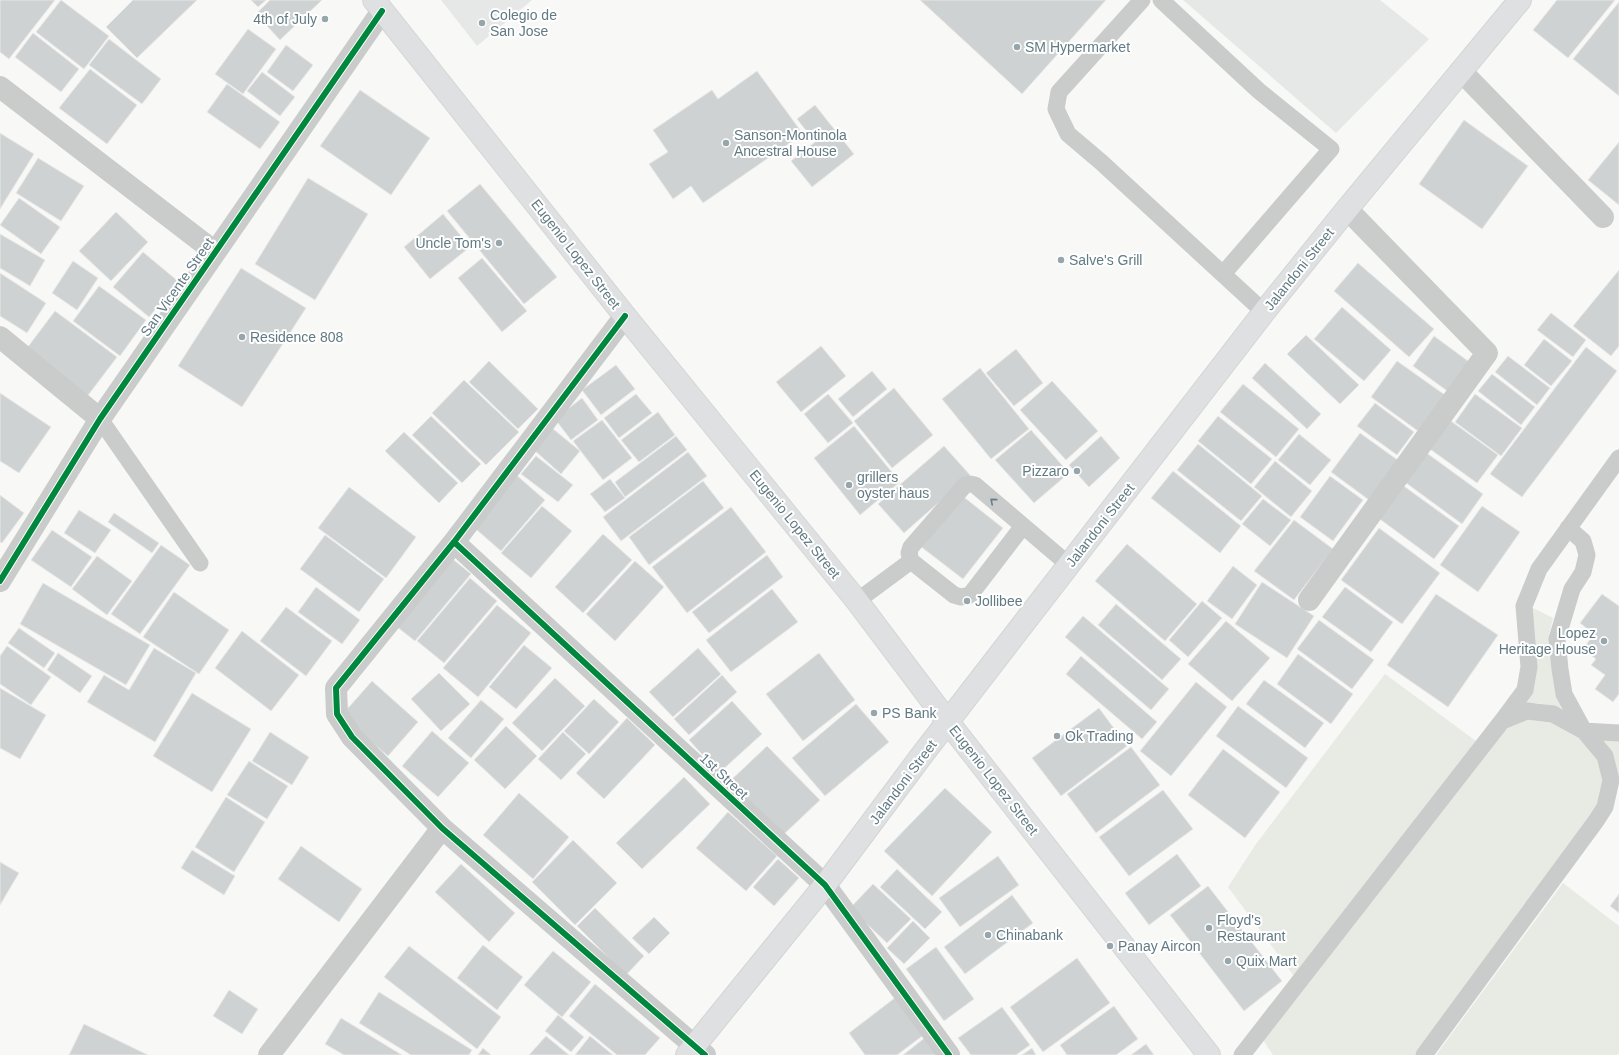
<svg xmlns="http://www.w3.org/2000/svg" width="1619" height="1055" font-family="Helvetica,sans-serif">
<rect width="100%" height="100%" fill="#f8f8f7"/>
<path fill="#e6e8e8" d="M441,0H532L477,46Z
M1183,0H1380L1429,39L1336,133Z"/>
<path fill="#e8eae4" d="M1531,607L1553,618L1549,635L1555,687L1562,709L1538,703L1524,704Z
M1385,674L1476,741L1294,976L1228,887L1256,844Z
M1553,714L1605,756V807L1424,1055H1273L1258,1032L1502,721Z
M1594,735L1619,738V783Z
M1563,883L1619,926V1053L1617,1055H1436Z"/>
<path fill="#cfd2d2" stroke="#e8e8e6" d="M0,0H55L9,59L0,52Z
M61,0L109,36L84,69L36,32Z
M133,0H197L137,58L106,27Z
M251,0H266L258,7Z
M270,0H322L280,40L256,14Z
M920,0H1106L1022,94Z
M1557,0H1615L1568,58L1533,30Z
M1619,2V96L1573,59Z
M248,29L276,49L243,94L215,74Z
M33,33L79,69L61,92L15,57Z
M109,39L161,79L142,104L89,65Z
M286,45L313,65L293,91L267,72Z
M90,69L137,105L107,144L59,108Z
M757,71L803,134L703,203L691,186L673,199L649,164L668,152L653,130L712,90L718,99Z
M262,72L295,97L280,116L247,91Z
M227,84L280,122L260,149L207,112Z
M360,90L430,138L391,195L320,146Z
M815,105L854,154L812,187L791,161L815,142L797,119Z
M1464,120L1528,166L1482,229L1419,184Z
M0,133L34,154L0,209Z
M1619,142V205L1588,180Z
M38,158L84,186L61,221L16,193Z
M308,178L368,214L315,300L255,264Z
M480,184L557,277L524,304L447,211Z
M19,198L60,227L41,254L0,225Z
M116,212L148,242L111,281L79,251Z
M443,214L470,247L430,279L404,247Z
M0,234L45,260L30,286L0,268Z
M143,252L179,282L149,317L113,287Z
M482,258L527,311L502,332L458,278Z
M73,261L98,278L77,310L52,293Z
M1358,263L1434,329L1409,357L1334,291Z
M241,268L306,308L242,407L178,366Z
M1619,270V346L1611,356L1573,326Z
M0,273L46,303L27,333L0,316Z
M99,286L146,320L120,356L73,321Z
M1342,307L1391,350L1364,381L1314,339Z
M55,311L117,357L86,398L24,352Z
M1551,313L1586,340L1573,357L1537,330Z
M1306,335L1359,385L1340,404L1287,354Z
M1434,336L1472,364L1450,393L1413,366Z
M1544,339L1572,361L1551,386L1524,365Z
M821,346L846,376L801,412L776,382Z
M1586,347L1617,371L1522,497L1490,474Z
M1016,349L1043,383L1014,406L986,373Z
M1508,356L1550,388L1537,405L1495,372Z
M489,361L538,409L518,429L469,382Z
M1397,361L1445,395L1418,431L1371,397Z
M1265,363L1321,414L1307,429L1252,378Z
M616,365L635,389L601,415L582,390Z
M980,368L1029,429L991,459L942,399Z
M872,371L887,389L853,417L838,399Z
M1492,374L1535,407L1521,425L1478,391Z
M464,380L519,432L486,465L432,413Z
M1052,381L1098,431L1066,460L1020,410Z
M1243,384L1299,429L1276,457L1220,412Z
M894,388L933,435L892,468L854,421Z
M0,393L51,427L19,473L0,461Z
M636,394L652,413L619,438L604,418Z
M828,394L853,423L828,443L804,414Z
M1475,394L1522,428L1501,456L1455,422Z
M582,398L598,420L571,440L555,419Z
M1375,403L1414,432L1397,455L1357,426Z
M658,412L675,435L639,462L621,440Z
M431,416L481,464L462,483L412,435Z
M1218,416L1272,459L1251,484L1198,441Z
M1444,416L1498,455L1477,483L1423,444Z
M602,420L632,458L603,480L573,441Z
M854,426L900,482L860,515L814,458Z
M552,428L580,451L561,474L534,450Z
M1031,430L1069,473L1034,503L995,460Z
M404,432L458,483L439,503L385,451Z
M1360,433L1399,461L1369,500L1331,472Z
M1299,434L1331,460L1310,485L1278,460Z
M676,436L687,450L625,497L615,482Z
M1101,436L1120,458L1089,487L1069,465Z
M1198,444L1262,496L1241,521L1177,470Z
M944,446L970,475L904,533L878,504Z
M1424,451L1483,494L1462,524L1402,480Z
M688,452L707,476L621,541L603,517Z
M536,456L573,485L558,502L521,474Z
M1275,461L1312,491L1291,517L1254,487Z
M1173,471L1241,526L1220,553L1151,498Z
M514,473L545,500L501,551L470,524Z
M1330,476L1363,500L1333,541L1300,517Z
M610,479L625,498L605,512L590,494Z
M703,481L724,508L649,565L629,537Z
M1401,484L1459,526L1434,559L1377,517Z
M349,487L416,537L386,578L318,528Z
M960,494L1003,528L963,579L920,546Z
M0,495L24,513L2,543L0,542Z
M1263,499L1291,520L1270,546L1242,524Z
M542,506L572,531L531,578L501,553Z
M1482,506L1520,532L1478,592L1440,565Z
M731,507L766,552L687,613L652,567Z
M79,510L111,530L95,553L64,533Z
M114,513L159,543L152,553L108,522Z
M1294,520L1333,549L1294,600L1254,571Z
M1379,528L1440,573L1402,624L1341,580Z
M52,530L92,557L71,587L31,560Z
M603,534L632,560L583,613L555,587Z
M325,535L384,579L359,612L300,569Z
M1127,544L1197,604L1165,641L1095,581Z
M161,545L190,565L140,634L111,614Z
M767,555L783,577L709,633L692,612Z
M97,556L132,581L107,615L72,589Z
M449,556L471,574L415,641L392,623Z
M635,561L664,587L615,641L586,614Z
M1233,566L1257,585L1232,619L1207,601Z
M470,578L497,601L444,663L417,641Z
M1262,582L1314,616L1287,658L1235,624Z
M43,583L150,645L126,685L20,624Z
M316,587L360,620L342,644L298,612Z
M1345,587L1393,622L1371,652L1322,617Z
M772,589L798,622L731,672L706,640Z
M174,592L229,630L199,674L143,637Z
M1436,594L1498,635L1448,707L1387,665Z
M1602,594L1619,606V694L1613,702L1595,689L1605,675L1591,665L1596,659L1583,649L1594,634L1580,623Z
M1202,601L1222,618L1188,657L1169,640Z
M1116,604L1181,659L1162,680L1098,625Z
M497,605L531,633L478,697L443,668Z
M286,607L332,641L306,676L260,641Z
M1083,616L1169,689L1151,710L1065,637Z
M1319,620L1374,660L1352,689L1297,649Z
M1226,621L1270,658L1232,701L1188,664Z
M19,628L55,653L44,668L8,643Z
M242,631L299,675L271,711L215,668Z
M524,645L552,668L516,709L489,687Z
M7,646L51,677L31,705L0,684V656Z
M154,648L196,673L155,742L87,702L104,675L129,690Z
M698,648L721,674L673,717L649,692Z
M58,653L92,676L80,693L47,670Z
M819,653L855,700L803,741L766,694Z
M1298,654L1353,694L1331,724L1277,684Z
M1081,656L1157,722L1142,739L1066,674Z
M439,673L470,704L441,731L411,699Z
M722,675L737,692L689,735L674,719Z
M555,678L585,706L542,751L512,723Z
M1264,680L1324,723L1305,748L1246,704Z
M372,681L418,722L388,756L341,716Z
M1196,682L1227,707L1171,776L1140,751Z
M0,688L46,715L20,759L0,748Z
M192,693L251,729L212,792L153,756Z
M594,699L619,722L589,754L564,731Z
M481,700L504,719L471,758L448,738Z
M732,701L762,734L719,773L689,740Z
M856,704L889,742L825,796L792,758Z
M1238,706L1308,758L1286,788L1216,736Z
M1099,708L1127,746L1061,796L1032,758Z
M627,718L655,745L604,799L576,773Z
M506,726L537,756L505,789L474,760Z
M432,731L469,763L438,797L402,766Z
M270,732L309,757L292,785L252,761Z
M563,732L586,754L561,780L538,759Z
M767,746L820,800L782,836L729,782Z
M1131,747L1160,785L1096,833L1067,794Z
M1223,749L1280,792L1245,838L1188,795Z
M249,761L288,786L267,819L227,795Z
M684,777L710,804L642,869L616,843Z
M945,788L992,832L932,896L884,851Z
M1163,790L1193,829L1129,876L1099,837Z
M519,793L569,837L533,879L483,835Z
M226,797L265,822L234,872L195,847Z
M728,812L777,856L746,891L696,848Z
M573,840L617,883L575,925L532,882Z
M301,846L362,889L339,922L278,879Z
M192,850L235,876L224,895L181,868Z
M1177,854L1201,886L1149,925L1125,893Z
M998,856L1019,885L960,927L939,898Z
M778,859L799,878L774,906L753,887Z
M0,862L19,873L0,905Z
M461,864L515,913L489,942L435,892Z
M897,869L942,912L925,929L880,887Z
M873,884L911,919L887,943L850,908Z
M1208,886L1282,981L1244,1011L1170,915Z
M1619,894V913L1610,906Z
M1012,895L1033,923L965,974L944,947Z
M595,908L644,956L626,975L577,926Z
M654,917L670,933L649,954L632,938Z
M913,921L930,938L904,964L887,948Z
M483,945L523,977L497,1010L457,978Z
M409,946L501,1017L477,1049L384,977Z
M936,947L974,999L944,1021L906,969Z
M553,951L591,982L562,1017L524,985Z
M1077,958L1110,1003L1043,1052L1010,1007Z
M595,984L660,1038L645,1055H617L569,1016Z
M229,990L258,1009L242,1034L213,1016Z
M379,992L472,1050L469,1055H411L359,1023Z
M896,997L925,1034L897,1055H865L849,1033Z
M1114,1006L1138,1039L1116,1055H1067L1060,1045Z
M1002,1007L1030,1045L1016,1055H971L958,1038Z
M558,1015L584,1037L571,1052L545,1031Z
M341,1018L402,1055H344L325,1044Z
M84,1024L148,1055H69Z
M546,1036L569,1055H529Z
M590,1036L613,1055H575Z
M927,1036L942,1055H903Z
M1146,1044L1154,1055H1131Z
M483,1048L491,1055H478Z
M1032,1048L1036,1055H1022Z"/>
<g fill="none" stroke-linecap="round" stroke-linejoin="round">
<defs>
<path id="secondary" d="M687,1055L825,885L922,755L1264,312L1347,209L1520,0"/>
<path id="primary" d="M374,0L625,316L857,601L948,722L1209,1055"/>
</defs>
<use href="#secondary" stroke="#d3d5d5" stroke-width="24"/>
<use href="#primary" stroke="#d5d6d6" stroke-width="24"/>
<path stroke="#cacccc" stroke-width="17" d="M1142,0L1059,92L1056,109L1068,134L1101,162L1264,312
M1161,0L1259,91L1331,149L1223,274
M100,419L200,563
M1568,528L1583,541L1587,555L1583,572L1572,589L1557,639L1560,669L1564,694L1584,731L1619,733
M911,561L909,553L911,547L965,485L970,484L975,485L1069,565
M911,561L954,595L961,597L970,595L1023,526
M857,601L911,561
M1502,721L1525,690L1529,667L1524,606L1539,569L1619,458
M1242,1055L1502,721L1527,711L1553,714L1584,731L1605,756L1611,780L1605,807L1596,821L1424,1055"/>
<path stroke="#cacccc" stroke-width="22" d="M1461,71L1603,217
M0,87L215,252
M625,316L454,542L336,688L337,714L352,737L442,828L705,1055
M0,337L100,419
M454,542L825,885L949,1055
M0,581L100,419L382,11
M1309,600L1487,353L1347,209
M269,1055L442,828"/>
<use href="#secondary" stroke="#dee0e1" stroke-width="22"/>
<use href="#primary" stroke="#dee0e1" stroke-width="22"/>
<defs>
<path id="cycleway" d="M625,316L454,542L336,688L337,714L352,737L442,828L705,1055
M454,542L825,885L949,1055
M0,581L100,419L382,11"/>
</defs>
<use href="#cycleway" stroke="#fff" stroke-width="8"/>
<use href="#cycleway" stroke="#00873e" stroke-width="6"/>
</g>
<defs><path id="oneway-chevron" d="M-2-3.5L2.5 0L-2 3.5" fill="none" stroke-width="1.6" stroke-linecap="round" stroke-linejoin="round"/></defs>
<use stroke="#667e88" href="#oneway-chevron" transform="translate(993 501) rotate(-139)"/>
<g fill="#96a6ac" stroke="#fff" stroke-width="1.5">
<circle cx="325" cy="19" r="4"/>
<circle cx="482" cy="23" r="4"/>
<circle cx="1017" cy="47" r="4"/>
<circle cx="726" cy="143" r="4"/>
<circle cx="499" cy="243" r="4"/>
<circle cx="1061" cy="260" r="4"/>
<circle cx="242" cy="337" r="4"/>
<circle cx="1077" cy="471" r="4"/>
<circle cx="849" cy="485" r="4"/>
<circle cx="967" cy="601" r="4"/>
<circle cx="1604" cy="641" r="4"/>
<circle cx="874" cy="713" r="4"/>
<circle cx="1057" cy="736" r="4"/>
<circle cx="1209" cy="928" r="4"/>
<circle cx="988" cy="935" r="4"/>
<circle cx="1110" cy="946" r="4"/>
<circle cx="1228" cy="961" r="4"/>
</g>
<g text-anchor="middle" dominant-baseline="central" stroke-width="4" stroke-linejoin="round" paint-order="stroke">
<g font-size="14" fill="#617a84" stroke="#fff" text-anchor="start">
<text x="490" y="15">Colegio de<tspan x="490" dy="16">San Jose</tspan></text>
<text x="317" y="19" text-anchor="end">4th of July</text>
<text x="1025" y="47">SM Hypermarket</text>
<text x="734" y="135">Sanson-Montinola<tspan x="734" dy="16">Ancestral House</tspan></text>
<text x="491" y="243" text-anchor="end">Uncle Tom's</text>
<text x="1069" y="260">Salve's Grill</text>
<text x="250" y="337">Residence 808</text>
<text x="1069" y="471" text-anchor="end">Pizzaro</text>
<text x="857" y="477">grillers<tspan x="857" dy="16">oyster haus</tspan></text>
<text x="975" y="601">Jollibee</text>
<text x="1596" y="633" text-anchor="end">Lopez<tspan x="1596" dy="16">Heritage House</tspan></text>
<text x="882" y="713">PS Bank</text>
<text x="1065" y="736">Ok Trading</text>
<text x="1217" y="920">Floyd's<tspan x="1217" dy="16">Restaurant</tspan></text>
<text x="996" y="935">Chinabank</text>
<text x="1118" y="946">Panay Aircon</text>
<text x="1236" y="961">Quix Mart</text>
</g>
<g font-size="14" fill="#617a84" stroke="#fff">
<text transform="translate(576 254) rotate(52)">Eugenio Lopez Street</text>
<text transform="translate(1299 269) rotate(-51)">Jalandoni Street</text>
<text transform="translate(177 287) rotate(-55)">San Vicente Street</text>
<text transform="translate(795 524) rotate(51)">Eugenio Lopez Street</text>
<text transform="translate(1100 525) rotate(-52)">Jalandoni Street</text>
<text transform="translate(724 776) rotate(43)">1st Street</text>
<text transform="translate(994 780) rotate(52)">Eugenio Lopez Street</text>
<text transform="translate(903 782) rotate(-53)">Jalandoni Street</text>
</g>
</g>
</svg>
